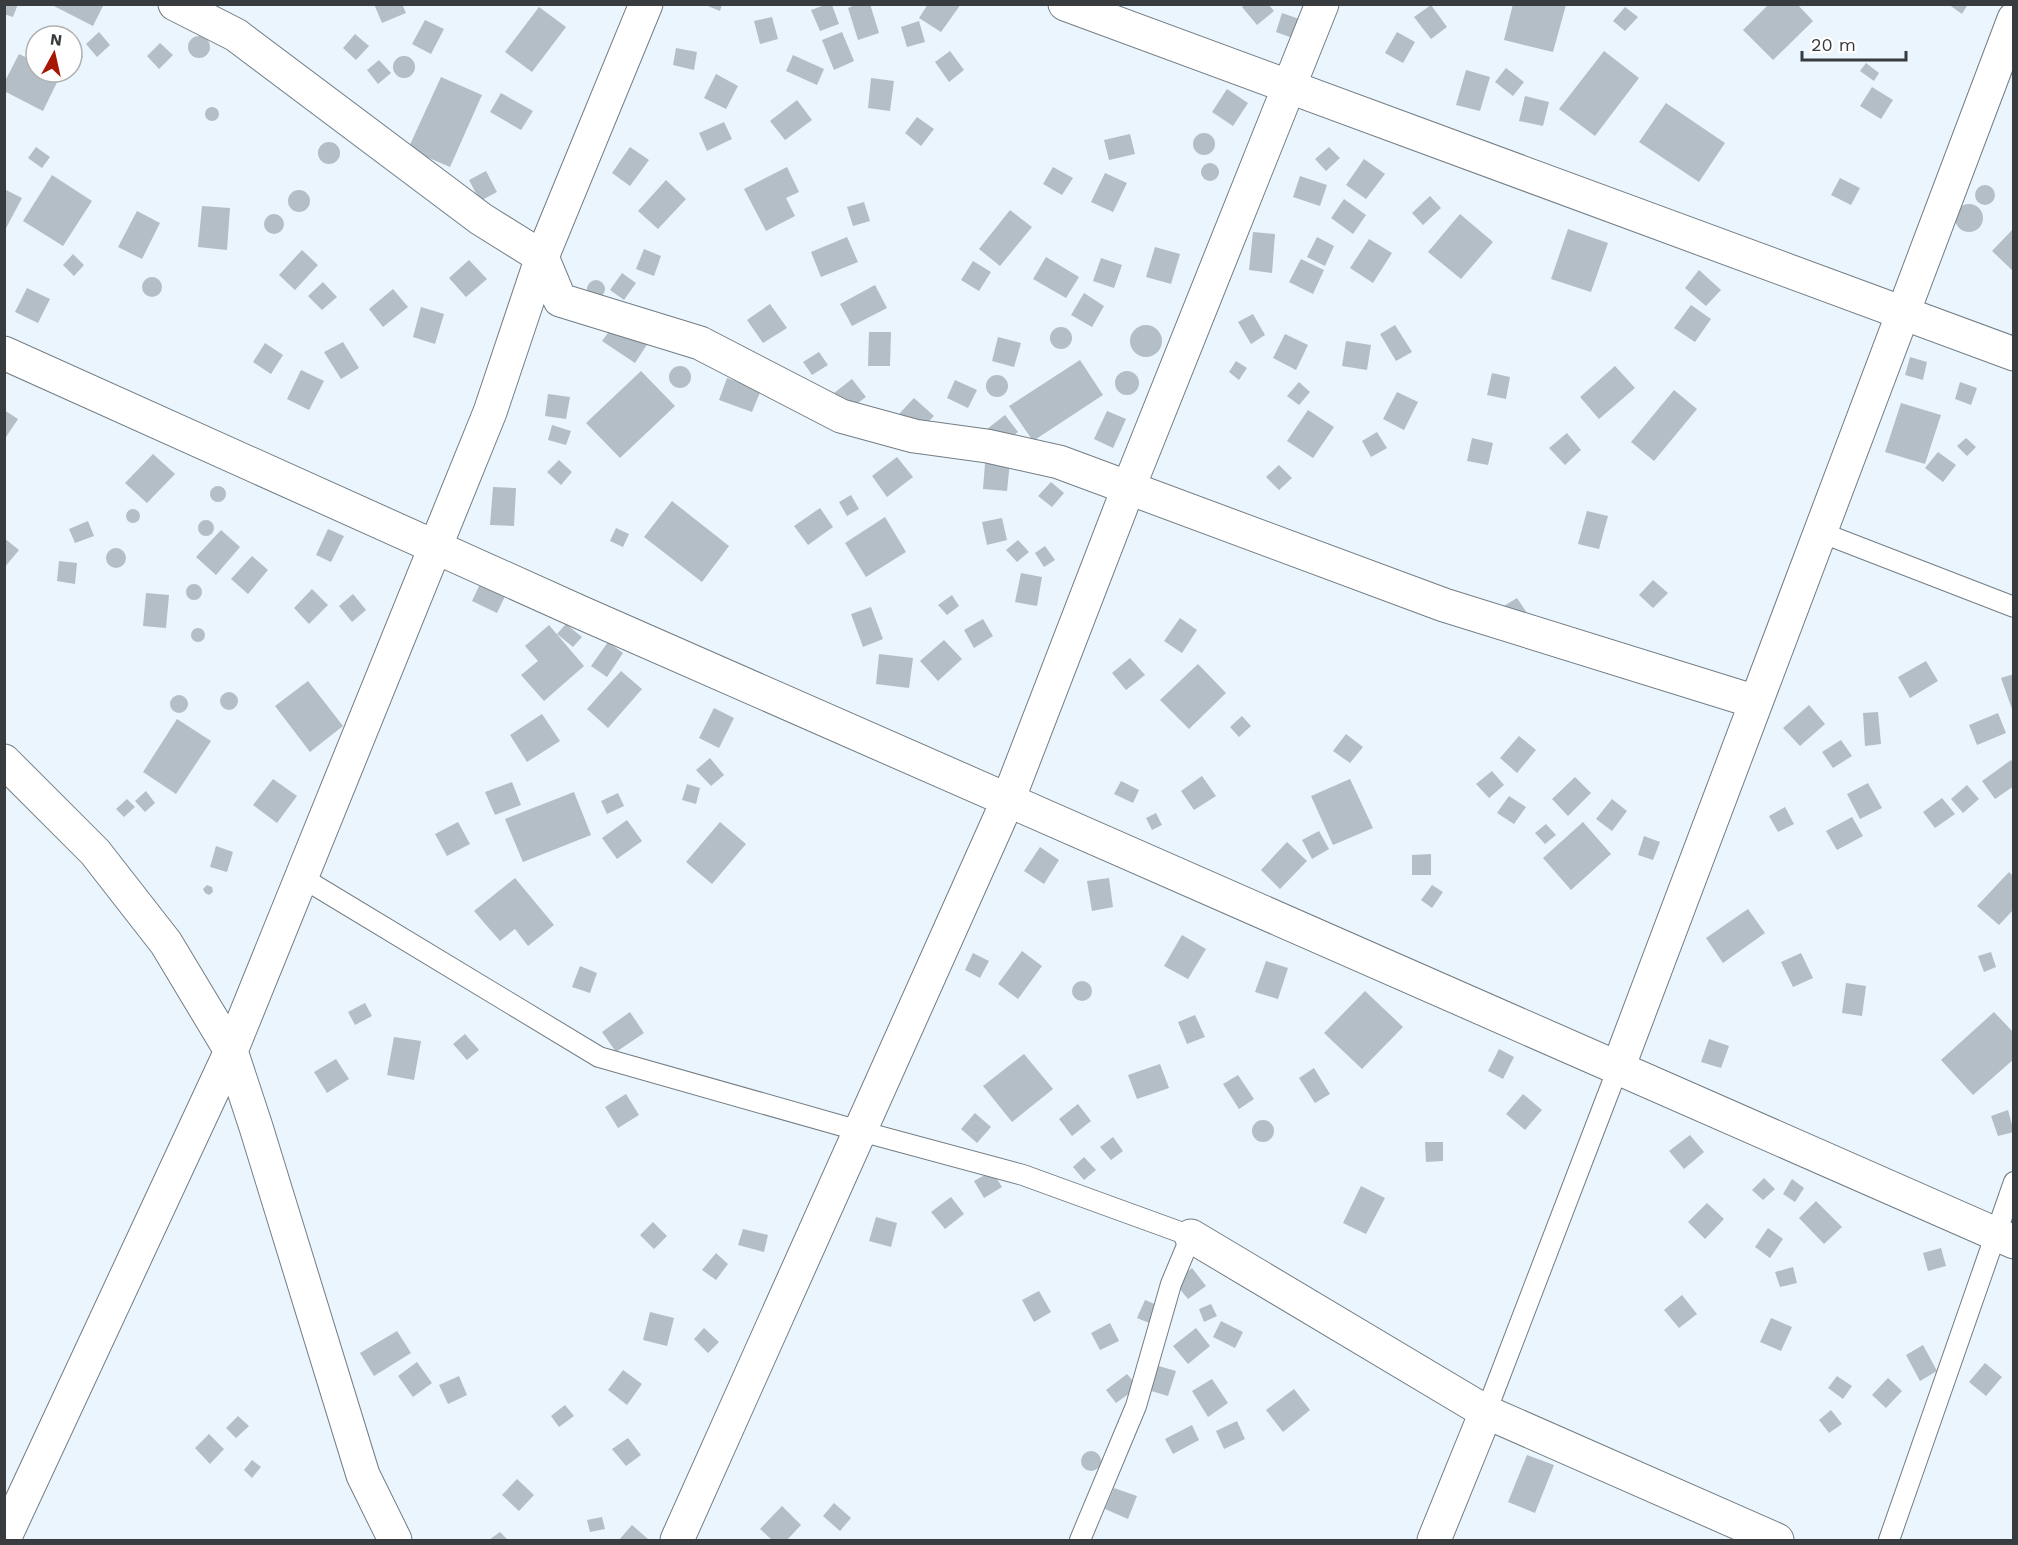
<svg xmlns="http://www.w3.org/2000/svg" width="2018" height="1545" font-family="'Work Sans',sans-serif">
<rect width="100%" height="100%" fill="#eaf5fd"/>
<path fill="#b3bec6" d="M4,4H18L13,17L4,14Z
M50,4H104L93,26Z
M374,4H402L406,13L382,23Z
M703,4H722L720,11Z
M857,4H870L879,33L858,40L848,8Z
M928,4H961L941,32L919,18Z
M1245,4H1268L1274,11L1257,25L1242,7Z
M1513,4L1566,5L1553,52L1504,40Z
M1769,4H1797L1813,21L1773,60L1743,30Z
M1948,4H1968L1962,14Z
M825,5H832L839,24L820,31L811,10Z
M1431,5L1447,27L1431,39L1414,17Z
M539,7L566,27L532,72L505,52Z
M1625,7L1638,17L1625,31L1613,21Z
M1282,13L1305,21L1298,40L1276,32Z
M772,17L778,39L760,44L754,21Z
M425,20L444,29L431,54L412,44Z
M919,21L925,42L907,47L901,27Z
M99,32L110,45L97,57L86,44Z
M842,32L854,61L834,70L822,40Z
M1397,32L1415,42L1403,63L1385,53Z
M355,34L369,46L356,60L343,48Z
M188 47a11 11 0 1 1 22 0a11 11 0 1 1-22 0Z
M160,43L173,55L159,69L147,56Z
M676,48L697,52L694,70L673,65Z
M72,49L83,57L72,72Z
M950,51L964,70L949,82L935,62Z
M1604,51L1639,78L1595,136L1559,109Z
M19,54L36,62V72H56L61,74L43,111L4,91V83Z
M793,55L824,69L817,85L786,71Z
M393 67a11 11 0 1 1 22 0a11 11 0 1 1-22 0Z
M379,60L391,73L378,84L367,70Z
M1866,63L1879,73L1874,81L1860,71Z
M1506,68L1524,82L1513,96L1495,82Z
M1466,70L1490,77L1480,111L1456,105Z
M716,74L738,86L726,109L704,98Z
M441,77L482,95L450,167L408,149Z
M871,78L894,81L890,111L868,108Z
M1872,87L1893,100L1881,119L1860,106Z
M1227,89L1248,103L1233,126L1212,112Z
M501,93L533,111L521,130L490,112Z
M1525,96L1549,102L1543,126L1519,121Z
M797,100L812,120L785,140L770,121Z
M1666,103L1725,143L1699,182L1639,142Z
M205 114a7 7 0 1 1 14 0a7 7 0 1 1-14 0Z
M917,117L934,129L921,146L905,133Z
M724,122L732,139L707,151L699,133Z
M1193 144a11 11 0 1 1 22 0a11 11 0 1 1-22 0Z
M1130,134L1135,154L1109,160L1104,140Z
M318 153a11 11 0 1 1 22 0a11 11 0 1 1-22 0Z
M36,147L50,157L42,168L28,158Z
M630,147L649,160L630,186L612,173Z
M1329,147L1340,158L1326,171L1315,159Z
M1364,159L1385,174L1366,199L1346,185Z
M1201 172a9 9 0 1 1 18 0a9 9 0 1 1-18 0Z
M787,167L799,192L786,198L795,216L766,231L744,189Z
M1053,167L1073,178L1062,195L1043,184Z
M486,171L497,192L480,201L469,180Z
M1105,173L1127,183L1113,212L1091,202Z
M52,175L92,201L63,246L23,221Z
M1300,176L1327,185L1320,206L1293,197Z
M1840,178L1860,188L1851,205L1831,195Z
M666,180L686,199L658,229L638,211Z
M1975 195a10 10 0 1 1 20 0a10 10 0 1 1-20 0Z
M4,189L22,198L4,232Z
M288 201a11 11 0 1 1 22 0a11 11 0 1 1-22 0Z
M1430,196L1441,208L1423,225L1412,213Z
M1344,199L1366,215L1353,234L1331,218Z
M864,202L870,221L853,226L847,207Z
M1955 218a14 14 0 1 1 28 0a14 14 0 1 1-28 0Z
M202,206L230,208L227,250L198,247Z
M1010,210L1032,227L1000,266L979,249Z
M137,211L160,223L142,259L118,247Z
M1460,214L1493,242L1461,279L1428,252Z
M264 224a10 10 0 1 1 20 0a10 10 0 1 1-20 0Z
M2014,228V272L1992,251Z
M1568,229L1608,243L1591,292L1551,279Z
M1253,232L1275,234L1272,273L1249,270Z
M847,237L858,262L821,277L811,252Z
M1317,237L1334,246L1325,266L1307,257Z
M1369,239L1392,253L1373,283L1350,268Z
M1155,247L1180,254L1171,284L1146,277Z
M644,249L661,256L654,276L636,269Z
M302,250L318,265L295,290L279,275Z
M73,254L84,265L74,276L63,265Z
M1046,257L1079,277L1066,298L1033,279Z
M1101,258L1122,265L1114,288L1093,281Z
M1301,259L1324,270L1313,294L1289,282Z
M469,260L487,279L466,297L449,278Z
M973,261L991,272L979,291L961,280Z
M1699,270L1721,290L1706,306L1685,288Z
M622,273L636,283L624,300L610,290Z
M142 287a10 10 0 1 1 20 0a10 10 0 1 1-20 0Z
M587 289a9 9 0 1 1 18 0a9 9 0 1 1-18 0Z
M323,282L337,297L322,310L308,296Z
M875,285L887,308L852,326L840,304Z
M27,288L50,299L38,323L15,312Z
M393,289L408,307L383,327L369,309Z
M1084,293L1104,306L1092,327L1071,315Z
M770,304L787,328L763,343L747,320Z
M1691,305L1711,319L1695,342L1674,328Z
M421,307L444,314L435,344L413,337Z
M1253,314L1265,335L1251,344L1238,322Z
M616,322L648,343L635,363L602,341Z
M1395,325L1412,352L1396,361L1380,334Z
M1130 341a16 16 0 1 1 32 0a16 16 0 1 1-32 0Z
M1050 338a11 11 0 1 1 22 0a11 11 0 1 1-22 0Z
M869,332H891L890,366H868Z
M1285,334L1308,345L1296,370L1273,358Z
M998,337L1021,343L1014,367L992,361Z
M1346,341L1371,345L1367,370L1342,366Z
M343,342L359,368L341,379L324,352Z
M265,343L283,355L271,374L253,362Z
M819,352L828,365L812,375L803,362Z
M1910,357L1927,362L1923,380L1905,375Z
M1080,360L1103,395L1033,441L1009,406Z
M1236,361L1247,368L1239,380L1229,372Z
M1615,366L1635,388L1599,419L1580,397Z
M669 377a11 11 0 1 1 22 0a11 11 0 1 1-22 0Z
M301,370L324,381L309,410L287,399Z
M641,371L675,406L620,458L586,423Z
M1115 383a12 12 0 1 1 24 0a12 12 0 1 1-24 0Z
M1492,373L1510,377L1506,399L1487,395Z
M986 386a11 11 0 1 1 22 0a11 11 0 1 1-22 0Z
M727,378L761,390L752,412L719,400Z
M852,379L866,397L848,410L834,393Z
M955,380L977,390L968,408L947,398Z
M1299,382L1310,392L1299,405L1287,396Z
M1960,382L1977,388L1971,405L1955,399Z
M1674,390L1697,409L1654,461L1631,442Z
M1397,392L1418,402L1404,430L1383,419Z
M548,394L570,397L566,419L545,416Z
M914,398L934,416L918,432L899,414Z
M1901,403L1941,415L1925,464L1885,452Z
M4,410L18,419L4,440Z
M1308,410L1334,427L1313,458L1287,441Z
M1107,411L1126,419L1113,448L1094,439Z
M1005,415L1018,432L1000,446L987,429Z
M552,425L571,431L566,445L548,440Z
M1377,432L1387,448L1371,457L1362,441Z
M1567,433L1581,450L1565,465L1549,448Z
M1472,438L1493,443L1488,465L1467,461Z
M1966,438L1976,447L1967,456L1957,446Z
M986,451L1011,453L1007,491L983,489Z
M1938,452L1956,465L1943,482L1925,468Z
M153,454L175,474L147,503L125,483Z
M897,457L913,477L887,497L872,476Z
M559,460L572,472L561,485L547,472Z
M1279,465L1292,478L1279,490L1266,477Z
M1051,482L1064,493L1052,507L1038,496Z
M210 494a8 8 0 1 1 16 0a8 8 0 1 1-16 0Z
M493,487L516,488L514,526L490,525Z
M851,495L859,509L847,516L839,502Z
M672,501L729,546L702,582L644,537Z
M820,508L833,527L808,545L794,526Z
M126 516a7 7 0 1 1 14 0a7 7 0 1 1-14 0Z
M1587,511L1608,516L1599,549L1578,544Z
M885,517L906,552L866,577L845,543Z
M1002,518L1007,540L987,545L982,522Z
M198 528a8 8 0 1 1 16 0a8 8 0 1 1-16 0Z
M88,521L94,536L75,543L69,529Z
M616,528L629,534L623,547L610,541Z
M328,529L344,536L331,562L316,555Z
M221,530L240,547L216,575L196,557Z
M4,538L19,550L4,568Z
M1018,540L1029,552L1017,562L1006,550Z
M1045,546L1055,560L1044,567L1035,553Z
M106 558a10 10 0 1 1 20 0a10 10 0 1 1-20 0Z
M252,556L268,570L248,594L231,579Z
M59,561L77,563L75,584L57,581Z
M1021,573L1042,577L1037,606L1015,602Z
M482,580L507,592L497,613L472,601Z
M1653,580L1668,593L1653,608L1639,595Z
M186 592a8 8 0 1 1 16 0a8 8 0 1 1-16 0Z
M312,589L328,605L309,624L294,608Z
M146,593L169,595L166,628L143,626Z
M353,594L366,610L352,622L339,606Z
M952,595L959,606L947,615L938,605Z
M1517,598L1527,613L1513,622L1504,606Z
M871,607L883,639L863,647L851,614Z
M1180,618L1197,630L1182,653L1164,641Z
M983,619L993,636L974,648L964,630Z
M566,624L582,637L573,647L557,634Z
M549,625L584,666L544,701L521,675L538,661L525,646Z
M191 635a7 7 0 1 1 14 0a7 7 0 1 1-14 0Z
M944,640L962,659L938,681L920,661Z
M608,642L623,653L607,677L591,666Z
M879,654L913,658L909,688L876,684Z
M1130,658L1145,675L1126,690L1112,673Z
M1926,661L1938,681L1910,698L1898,677Z
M1198,664L1226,693L1189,729L1160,700Z
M621,671L642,689L608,728L587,709Z
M2014,674V712H2013L2001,678Z
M308,681L343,726L310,752L275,706Z
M220 701a9 9 0 1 1 18 0a9 9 0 1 1-18 0Z
M170 704a9 9 0 1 1 18 0a9 9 0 1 1-18 0Z
M1809,705L1825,724L1800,746L1783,728Z
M714,708L734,718L719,748L699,738Z
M1878,712L1881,744L1865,746L1863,713Z
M1998,713L2006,733L1977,745L1969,725Z
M542,714L560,741L527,762L510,735Z
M1242,716L1251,726L1239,737L1230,727Z
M177,719L211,741L176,794L143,772Z
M1346,734L1363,747L1350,763L1333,751Z
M1519,736L1536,750L1517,773L1500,758Z
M1841,740L1852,756L1833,768L1822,752Z
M710,758L724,775L711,786L696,770Z
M2011,760L2014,763V786L1995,799L1982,781Z
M1492,771L1504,785L1489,798L1476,784Z
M1202,776L1216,796L1194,810L1181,791Z
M1575,777L1591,793L1568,816L1552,799Z
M273,779L297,796L277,823L253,805Z
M1350,779L1373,828L1333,845L1311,796Z
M1121,781L1139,790L1133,803L1114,794Z
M512,782L521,805L495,815L485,792Z
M1868,783L1882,808L1860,819L1847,794Z
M687,784L700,788L696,804L682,800Z
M1967,785L1979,799L1963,813L1951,799Z
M146,791L155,803L145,812L135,801Z
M574,792L591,835L523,862L505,819Z
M618,793L624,806L607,814L601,801Z
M1509,796L1526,807L1514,824L1497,813Z
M1942,798L1955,814L1935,828L1923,812Z
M127,799L135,807L124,817L116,809Z
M1612,799L1627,811L1612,831L1596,819Z
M1785,807L1794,824L1778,832L1769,816Z
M1156,813L1162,825L1152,830L1146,818Z
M1852,817L1863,836L1837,850L1826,831Z
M627,820L642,841L617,859L602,838Z
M458,822L470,844L447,856L435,834Z
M720,822L746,844L712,884L686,862Z
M1583,822L1611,854L1571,890L1543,858Z
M1546,824L1556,835L1545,844L1535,833Z
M1319,831L1329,849L1312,859L1302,840Z
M1644,836L1660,842L1653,860L1638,855Z
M1287,842L1307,861L1280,889L1261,870Z
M216,846L233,852L227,872L210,867Z
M1040,847L1059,860L1044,884L1024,871Z
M1431,854V875H1412V855Z
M2009,872L2014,877V909L1999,925L1977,906Z
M515,878L554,925L528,946L515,929L500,941L474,911Z
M1109,878L1113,907L1092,911L1087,881Z
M207,885L212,887L213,892L209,895L205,893L203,889Z
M1432,885L1443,892L1432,908L1421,900Z
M1748,909L1765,933L1723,963L1706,938Z
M1182,935L1206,949L1188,979L1164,966Z
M1022,951L1042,966L1018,999L998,984Z
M1991,952L1996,967L1984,972L1978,956Z
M973,953L989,961L980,978L965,970Z
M1801,953L1813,978L1793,987L1781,962Z
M1266,961L1288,968L1278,999L1255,992Z
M580,966L597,973L590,993L572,987Z
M1072 991a10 10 0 1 1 20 0a10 10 0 1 1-20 0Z
M1846,983L1866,986L1862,1016L1842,1013Z
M1365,991L1403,1027L1362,1069L1324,1033Z
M365,1003L372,1016L355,1025L348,1012Z
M630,1012L644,1033L616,1052L602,1032Z
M1994,1012L2014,1033V1059L1973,1095L1941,1060Z
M1195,1015L1205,1037L1187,1044L1178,1022Z
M465,1034L479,1050L467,1060L453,1044Z
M394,1037L421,1041L414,1080L387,1075Z
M1709,1039L1729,1046L1721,1068L1701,1062Z
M1499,1049L1514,1057L1503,1079L1488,1071Z
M1024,1054L1053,1089L1012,1122L983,1086Z
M336,1059L349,1079L327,1093L314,1072Z
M1160,1064L1169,1088L1137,1099L1128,1075Z
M1314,1068L1330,1094L1315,1103L1299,1078Z
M1238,1075L1254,1099L1239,1109L1223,1084Z
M626,1094L639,1115L618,1128L605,1107Z
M1523,1094L1542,1110L1525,1130L1506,1114Z
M1078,1104L1091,1121L1072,1136L1059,1119Z
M2008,1110L2014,1132L1998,1136L1991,1116Z
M975,1113L991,1127L977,1143L961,1129Z
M1252 1131a11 11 0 1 1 22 0a11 11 0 1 1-22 0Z
M1690,1135L1704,1152L1684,1169L1669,1151Z
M1113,1137L1123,1151L1111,1160L1100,1147Z
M1425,1142H1443V1161L1426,1162Z
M1084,1157L1096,1170L1084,1180L1073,1167Z
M992,1171L1002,1187L984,1198L974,1181Z
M1764,1178L1775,1189L1763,1200L1752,1190Z
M1792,1179L1804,1188L1795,1202L1783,1194Z
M1361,1186L1385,1198L1366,1234L1343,1223Z
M951,1197L964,1214L945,1229L931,1212Z
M1816,1201L1842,1227L1824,1244L1799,1218Z
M1707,1203L1724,1219L1705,1239L1688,1222Z
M876,1217L897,1223L891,1247L869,1241Z
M653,1222L667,1236L654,1249L640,1235Z
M1768,1228L1783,1239L1770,1258L1755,1247Z
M743,1229L768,1235L764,1252L738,1245Z
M1941,1248L1946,1266L1928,1271L1923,1253Z
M716,1253L728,1264L716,1280L702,1270Z
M1793,1267L1797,1283L1780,1287L1775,1272Z
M1192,1268L1206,1286L1188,1299L1174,1282Z
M1039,1291L1051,1312L1034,1322L1022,1300Z
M1682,1295L1697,1314L1679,1328L1664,1310Z
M1145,1300L1162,1307L1154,1325L1137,1318Z
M1211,1304L1217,1316L1204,1322L1199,1309Z
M650,1312L674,1318L667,1346L643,1340Z
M1771,1318L1792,1327L1781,1351L1760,1342Z
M1221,1321L1243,1332L1235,1348L1213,1337Z
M1110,1323L1119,1341L1100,1350L1091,1333Z
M704,1328L719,1342L708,1353L694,1339Z
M1196,1328L1210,1346L1188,1364L1173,1346Z
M397,1331L411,1353L374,1376L360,1353Z
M1923,1345L1937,1371L1920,1381L1906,1355Z
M417,1362L432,1383L413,1397L398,1376Z
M1985,1363L2002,1377L1986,1396L1969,1382Z
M1155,1365L1176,1371L1168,1396L1148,1390Z
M623,1370L642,1384L627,1405L608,1390Z
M1127,1374L1138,1387L1116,1403L1106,1390Z
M459,1376L467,1395L448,1404L439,1385Z
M1837,1376L1852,1386L1843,1399L1828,1388Z
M1888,1378L1902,1391L1886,1408L1872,1395Z
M1212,1379L1228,1403L1208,1417L1192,1391Z
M1294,1389L1310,1410L1283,1432L1266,1410Z
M565,1405L574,1416L559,1427L551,1416Z
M1831,1410L1842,1424L1829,1433L1819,1420Z
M238,1416L249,1426L236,1438L226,1428Z
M1237,1421L1245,1439L1224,1449L1216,1431Z
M1192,1425L1199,1440L1173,1454L1165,1439Z
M209,1434L224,1449L210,1464L195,1448Z
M628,1438L641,1455L626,1466L612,1449Z
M1081 1461a10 10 0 1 1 20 0a10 10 0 1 1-20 0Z
M1527,1455L1554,1465L1535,1513L1508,1502Z
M252,1460L261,1467L252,1478L244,1470Z
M517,1479L534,1495L519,1511L502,1495Z
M1114,1488L1137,1496L1128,1519L1105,1509Z
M834,1503L851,1518L840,1531L823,1516Z
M782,1506L801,1525L787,1540H772L760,1529Z
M602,1517L605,1529L590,1532L587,1520Z
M632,1525L648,1539L646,1540H619Z
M500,1532L508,1540H489Z"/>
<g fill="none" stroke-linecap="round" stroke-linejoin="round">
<defs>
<path id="service" d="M1820,532L2014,607
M301,877L599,1057L860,1131L1023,1175L1191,1236L1171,1284L1136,1406L1080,1540
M1486,1412L1618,1068
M1889,1540L2014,1182"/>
<path id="minor" d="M175,4L236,35L481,219L542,257L560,300L700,343L841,416L914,436L987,446L1059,462L1444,605L1756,702
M1065,4L2014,354
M4,353L582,613L2014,1242
M4,761L95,852L166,943L231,1051L256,1127L363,1475L395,1540
M1618,1068L2014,19
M1191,1236L1486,1412L1777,1540
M4,1539L231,1051L490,412L542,257L646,4
M677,1540L1008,800L1128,489L1322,4
M1434,1540L1486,1412"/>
</defs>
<use href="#service" stroke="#737d84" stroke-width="22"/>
<use href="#minor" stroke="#737d84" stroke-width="35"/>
<use href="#service" stroke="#fff" stroke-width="20"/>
<use href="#minor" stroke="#fff" stroke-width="33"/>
</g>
<rect width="2018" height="1545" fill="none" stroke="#383c3f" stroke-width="12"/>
<g transform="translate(54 54) rotate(8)"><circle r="28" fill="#ffffff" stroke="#afb1b2" stroke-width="1.5"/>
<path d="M0-4.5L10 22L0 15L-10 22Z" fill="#a81701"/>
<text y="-9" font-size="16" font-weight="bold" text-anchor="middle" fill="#383c3f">N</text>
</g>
<path d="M1802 51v9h104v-9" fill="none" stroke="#383c3f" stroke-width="3"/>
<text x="1811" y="51" font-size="18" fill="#383c3f" stroke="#ffffff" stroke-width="4.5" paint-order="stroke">20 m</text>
</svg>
